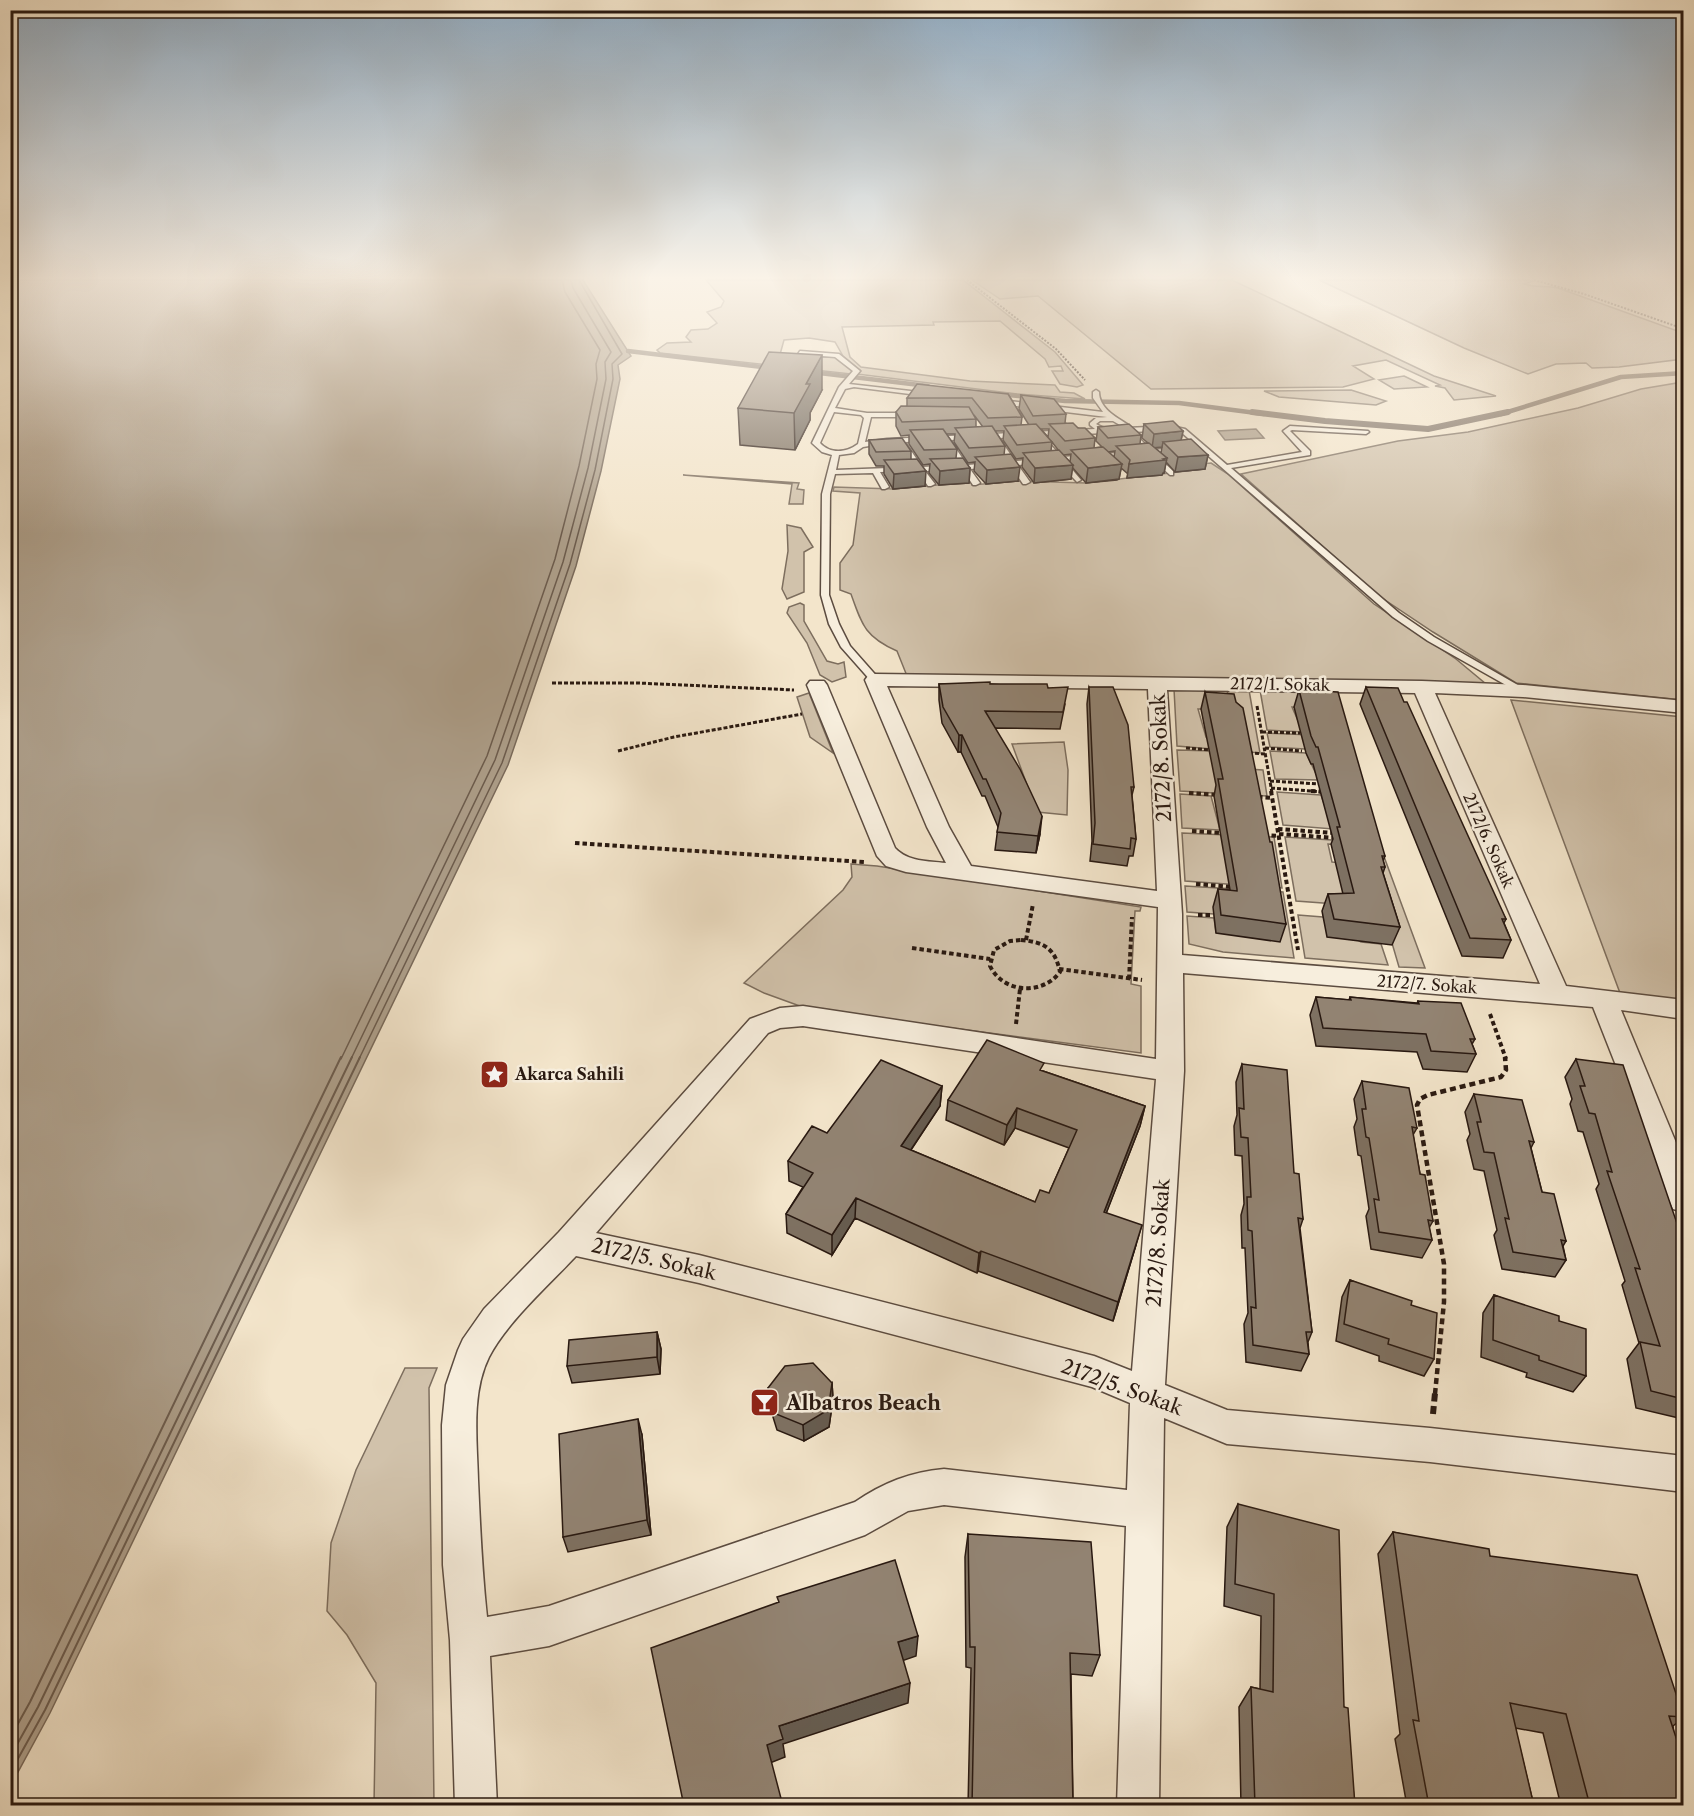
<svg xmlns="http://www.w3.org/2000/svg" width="1694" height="1816" font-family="'Libre Caslon Text',serif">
<rect width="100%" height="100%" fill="#f3e5cb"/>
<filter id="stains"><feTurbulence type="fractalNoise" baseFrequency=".00333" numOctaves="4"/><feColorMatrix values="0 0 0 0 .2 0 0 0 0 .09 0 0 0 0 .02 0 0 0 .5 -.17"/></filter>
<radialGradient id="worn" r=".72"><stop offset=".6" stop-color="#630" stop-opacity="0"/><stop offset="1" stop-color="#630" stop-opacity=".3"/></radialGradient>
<path fill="#d1c2ab" stroke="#7d6e5e" stroke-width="1.5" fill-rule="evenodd" d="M706,280H963L1055,352L1083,385L1077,387L1060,384L1052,371H1063L1061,366L1049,367L1045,359L1000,321L933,322L934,325L842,327L850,357L861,367L970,381L1055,385L1060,392L1074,393L1085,399L1017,394L857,374L861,371L843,356L835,342L809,338L784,340L779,358L837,357L854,370L851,374L660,353L657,350L667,343L691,342L686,337L691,330L708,329L717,323L707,312L721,307L724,301Z
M972,280H1232L1434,376L1496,396L1454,400L1445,388L1435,386L1440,385L1386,360L1353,366L1374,379L1343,387L1151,389L1038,296L1000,299Z
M1319,280H1529L1533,281L1524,284C1537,288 1546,285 1558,288L1683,333V359L1619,367L1592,368L1586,363L1556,364L1528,374L1464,348Z
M1404,376L1427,387L1394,389L1379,380Z
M1683,382V700L1516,683L1433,632L1379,596L1241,474L1398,441L1468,432L1578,408L1641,389Z
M1351,390L1386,401L1376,405L1279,397L1264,391Z
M1211,463L1228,474L1374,604L1456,659L1486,684L1052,676H907L897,651C865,637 862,625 851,594L840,590V563L853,545L860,493L833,491L834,487L894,489L971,482L972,485L1018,481L1086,483L1204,469L1200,464Z
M683,475L799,483L797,489L804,490L803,504H789L792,484Z
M787,525L801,528L813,547L804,552V592L787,599L782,589L788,551Z
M800,603L804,605V621L827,661L838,664L844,662L846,677L832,682L820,675L807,643L787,613L789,607Z
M1174,689L1209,690L1208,709H1198L1206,737L1238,739L1232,719L1227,690H1249L1260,753L1177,746Z
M1260,690L1323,692V708L1292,707L1303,732L1267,730Z
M809,693L833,753L810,737L797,697Z
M1511,700L1683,717V1002L1620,993Z
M1267,733L1336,736L1305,749L1270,747Z
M1064,742L1068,770L1067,815L1037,812L1012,744Z
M1177,750L1214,751L1217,767L1263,770L1267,796L1180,791Z
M1270,751L1306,753L1319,780L1275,779Z
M1277,792L1321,795L1333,829L1283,825Z
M1180,794L1211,796L1220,830L1182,828Z
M1182,833L1274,837L1282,888L1185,881Z
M1285,837L1379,843L1425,968L1399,967L1385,919L1350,905L1296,901ZM1328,844L1364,847L1373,865L1332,862Z
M851,864L877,866L1141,907L1140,911H1135L1131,984L1141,986V1053L808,1009L764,993L744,983L843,890L852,877Z
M1185,886L1283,892L1294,958L1223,952L1189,944L1187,916L1214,918L1216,933L1214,914L1187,912Z
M1298,915L1323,917L1361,942L1381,944L1388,965L1305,958Z
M405,1368H437L429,1388L434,1805H374L376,1683L347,1635L327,1611L331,1543L356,1470Z"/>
<path fill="#aea08c" stroke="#796a5b" stroke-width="1.5" d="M11,280H583L631,356L618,365L620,379L601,471L576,566L508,765L50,1713L11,1785Z
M1256,429L1264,438L1225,440L1218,431Z"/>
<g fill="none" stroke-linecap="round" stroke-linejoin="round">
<path stroke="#6c5c4e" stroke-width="1.5" d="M341,1059L487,756L555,559L579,466L597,379L596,364L600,350L565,292L562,280
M351,1059L495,760L563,562L588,468L606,379L605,362L611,352L573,288L571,280
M359,1059L502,763L570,564L595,470L613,379L612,364L622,354L579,280"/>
<path stroke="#6c5c4e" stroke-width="2" d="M10,1738L30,1702L341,1057
M10,1757L38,1707L352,1057
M10,1773L45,1710L360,1057"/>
<path stroke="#796a5b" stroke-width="4.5" d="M628,351L770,368
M811,372L928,386
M999,394L1065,401L1179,403L1264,414
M1501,414L1621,377L1684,373"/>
<path stroke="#796a5b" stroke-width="6" d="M1252,412L1325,421L1428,429L1508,412"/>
<defs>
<path id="service" d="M800,351L839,354L860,371L849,384L928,393L929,394L926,396L854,387L845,389L835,408L867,413H913L916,415L913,417H871L865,442L887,439L1095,429L1090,425V423L1096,418L1107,417L1000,404L997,402L1000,400L1103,412L1093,398V392L1096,390L1099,392C1099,408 1116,417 1127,424L1126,428L1171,426L1185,429L1227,465L1302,452L1283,431L1290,426L1368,431L1369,432L1366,434L1292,430L1290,431L1310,451V455L1231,468L1399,613L1434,637L1528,691L1526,693H1520L1428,641L1393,617L1181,432L1171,430L1133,432L1151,450L1180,448L1181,450L1177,452L1155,454L1173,471V475H1170L1148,455L1065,461L1081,480L1077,482L1058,462L1018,465L1030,482L1026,484H1023L1011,466L970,469L980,483L976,485H973L963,470L925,471L935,484L931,486H928L918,471L880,472L889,487L885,489H882L873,473L835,474L830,494L829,595L839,624L850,646L880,680L878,682H872L841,647L829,624L821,595L822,494L832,455L822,452L812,443L839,387L853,371L835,357L798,354ZM834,412L861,415L864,418L858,444C846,453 830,454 820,443ZM1100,421H1113L1120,425C1112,430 1104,429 1096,424ZM1125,432L1144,451L1062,457L1042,436ZM1040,436L1037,438L1054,458L1015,461L999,438ZM992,438L1008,462L967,465L950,440ZM946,440L944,442L960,465L922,467L905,442ZM887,443H899L915,467L836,470L839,455L854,453L863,447Z"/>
<path id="minor" d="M875,674L1422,681L1523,685L1684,701V713L1523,697L1435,693L1566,986L1684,1000V1019L1621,1010L1684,1162V1212L1673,1209L1669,1200L1593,1007L1183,973L1184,1071L1165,1385L1227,1410L1430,1428L1684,1456V1492L1430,1462L1227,1444L1164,1418L1159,1806H1117L1126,1526L944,1505L908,1511L865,1535L549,1646L490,1656L497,1806H455L450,1640L443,1565L442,1425L446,1385L458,1350L463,1339L484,1309L559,1232L750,1019L780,1008L803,1006L1156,1059L1158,907L906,872L886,866L877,856L807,685L810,681H824L827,685L895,848C908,862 928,861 946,863L927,827L865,680L868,676ZM887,686L1148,689L1157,891L971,866L949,827ZM1167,690L1415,693L1540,984L1182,955V914ZM803,1026L1156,1079L1132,1371L1094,1356L699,1255L596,1233L768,1033L780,1028ZM576,1256L699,1283L1092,1387L1130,1403L1127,1490L944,1469C910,1472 883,1483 855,1502L549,1606L487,1617C482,1571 480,1526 478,1480C477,1440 471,1393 489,1357C507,1322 549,1285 576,1256Z"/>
</defs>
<use href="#service" stroke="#5c4c40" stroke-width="3"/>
<use href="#minor" stroke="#5c4c40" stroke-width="3"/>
<path stroke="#291911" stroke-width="2" stroke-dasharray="2 1.5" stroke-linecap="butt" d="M967,280L1056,349L1085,380
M1534,280L1584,294L1684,329"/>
<path stroke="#291911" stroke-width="3" stroke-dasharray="4 2" stroke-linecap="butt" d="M552,683H638L794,690
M1257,706L1272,793
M1262,732L1300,733
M1186,748L1212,750
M1265,748L1302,751
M618,751L674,737L802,714
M1249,753L1266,754
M1270,781L1320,784
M1271,788L1324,792"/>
<path stroke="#291911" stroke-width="4" stroke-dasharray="4.5 3" stroke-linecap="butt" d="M1271,791L1298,950
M1311,791L1324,792
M1189,793L1218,795
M1258,797L1273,798
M1278,829L1334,833
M1192,831L1224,833
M1279,834L1337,838
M1264,835L1279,836
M575,843L864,862
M1196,884L1233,887
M1198,915H1212
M1021,940C1044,942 1055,948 1060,972C1042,996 1003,993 990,966L994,950L1010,941Z
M1026,940L1033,904
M912,948L990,959
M1059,969L1142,980
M1129,979L1132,917
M1490,1014L1506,1059
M1016,1024L1020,989"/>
<path stroke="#291911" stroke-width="4.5" stroke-dasharray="6 4" stroke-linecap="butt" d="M1435,1394L1444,1302V1264L1417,1105L1420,1099L1428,1095L1501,1077L1506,1070L1505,1057"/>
<path stroke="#291911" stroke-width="6" stroke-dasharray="8 4.5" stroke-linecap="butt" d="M1433,1414L1435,1393"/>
<use href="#service" fill="#f7eedd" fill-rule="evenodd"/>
<use href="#minor" fill="#f7eedd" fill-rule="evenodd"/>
</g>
<path fill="#7e7162" stroke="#291911" stroke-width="1.5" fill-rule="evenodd" d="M822,390L810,413V420L795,450L740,445L738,408Z
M1008,394L1022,417L1021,425H1029L1019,409L1021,395L1066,414L1065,423L1078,428L1095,438L1094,448L1102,447L1096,441L1098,427L1141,435L1140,444L1148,443L1142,438L1144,424L1183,431L1181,440L1208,455L1205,469L1175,472L1166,462L1164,473H1163L1162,475L1127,478L1128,474L1121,468L1119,479L1117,480L1086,483L1072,467L1071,479L1034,483L1022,467L1023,458L1016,459L1003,440L1004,431H995L1005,446L1004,455L1018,481L986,484L974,471L975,462L968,463L954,442L955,434H946L957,449L956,458L970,468L969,483L939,485L929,473L930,464L923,465L909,444V435L901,436L896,426V412L907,406V398ZM974,415L983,427H976V419ZM1041,429H1049L1048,437ZM1052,442L1059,451H1051ZM1154,447H1162L1161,453ZM1115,451L1114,457L1108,452ZM1071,454L1070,462L1063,455Z
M869,440L911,451V459L925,486L893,489L884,474V466H876L869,454Z
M939,684H990L1048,688L1065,704L1060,729L995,728L1040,834L1036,853L995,850L998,827L985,796H982L961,752H958L942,723L939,700Z
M1089,687L1134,787L1132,795L1136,839L1133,856H1129L1127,866L1090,861L1092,841L1087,704Z
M1366,687L1506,919L1504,923L1511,940L1503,958L1462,956L1360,704Z
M1299,690L1385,856L1383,861L1385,867L1383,873L1400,927L1392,945L1327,937L1322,911L1328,894H1343L1331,844L1333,839L1313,764H1311L1306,753L1294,707Z
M1205,692L1286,924L1280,942L1216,933L1213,907L1218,889L1230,890L1214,796L1216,785L1201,709Z
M1316,997L1349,1000L1350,997L1417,1003L1418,1001L1475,1039L1472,1044L1476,1054L1467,1072L1423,1069L1417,1052L1316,1046L1310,1015Z
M1576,1059L1683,1241V1419L1636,1408L1627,1359L1639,1343L1622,1285L1625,1281L1596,1189L1599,1184L1583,1132L1578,1131L1570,1104L1572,1099L1565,1077Z
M1242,1064L1294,1173L1303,1219L1300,1228L1312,1332L1308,1342L1309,1354L1301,1371L1246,1362L1244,1324L1248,1313L1245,1248H1242L1241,1215L1244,1204L1242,1156L1235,1155L1234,1126L1237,1115L1236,1082Z
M1683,1067V1082L1680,1073Z
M1043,1071L1145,1106L1140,1126L1106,1213L1136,1245L1113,1321L978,1271L977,1273L855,1218L832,1255L787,1233L786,1214L803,1187L789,1181L788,1161L827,1133L942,1086L940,1106L911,1150L1035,1202L1049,1193L1069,1148L1015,1128L1004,1145L946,1120L948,1100Z
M1362,1081L1417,1128L1413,1135L1420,1174L1433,1221L1429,1228L1432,1240L1422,1258L1371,1249L1366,1216L1369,1209L1361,1156L1358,1155L1354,1127L1357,1119L1354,1099Z
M1474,1094L1534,1142L1531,1148L1542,1192L1566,1241L1563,1246L1566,1260L1555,1277L1502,1269L1494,1235L1497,1230L1484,1171L1474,1169L1467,1140L1470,1134L1465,1112Z
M1350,1280L1411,1305L1434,1359L1424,1376L1379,1361V1356L1336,1341L1342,1297Z
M1494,1295L1559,1321L1586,1376L1573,1392L1526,1377L1527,1373L1481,1357L1483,1313Z
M657,1332L661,1349L660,1374L572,1383L567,1366Z
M832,1383L833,1399L829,1427L804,1441L777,1430L769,1404L768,1388Z
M642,1435L651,1535L568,1552L563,1537Z
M1238,1504L1344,1707L1355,1806H1241L1239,1707L1251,1687L1260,1689L1261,1616L1224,1606L1227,1527Z
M1393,1532L1490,1556L1683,1715V1718L1673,1726L1683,1806H1561L1543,1733L1515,1728L1534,1806H1407L1395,1739L1400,1734L1378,1554Z
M968,1534L1100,1655L1092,1676L1071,1674L1073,1806H968L971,1668L966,1667L965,1557Z"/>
<path fill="#665c50" stroke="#291911" stroke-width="1.5" d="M822,355V390L810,413V420L795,450L794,413L806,384Z
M1183,431L1180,445L1163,442L1162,447L1152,448L1154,434Z
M1208,455L1205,469L1175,472L1178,457Z
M1167,458L1164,473H1163L1162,475L1127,478L1129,464Z
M1122,464L1119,479L1086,483L1088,468Z
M1073,465L1071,479L1034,483L1035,468Z
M1020,467L1018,481L986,484L987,470Z
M970,468L969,483L939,485L940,471Z
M926,471L925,486L893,489L894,474Z
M959,735H962L961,752H958Z
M1042,816L1040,834L1036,853L1038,836Z
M942,1086L940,1106L900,1166L901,1146Z
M1145,1106L1140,1126L1099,1232L1104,1212Z
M1017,1108L1015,1128L1004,1145L1007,1125Z
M856,1198L855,1218L832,1255V1235Z
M1142,1225L1136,1245L1113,1321L1118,1302Z
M981,1251L978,1271L977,1273L979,1253Z
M657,1332L661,1349L660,1374L657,1357Z
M832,1383L833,1399L829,1427L804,1441L803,1425Z
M638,1419L642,1435L651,1535L647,1520Z
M918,1636L916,1656L896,1663L898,1642Z
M910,1683L908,1703L783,1744L785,1757L770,1763L767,1745L779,1726Z"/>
<path fill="#928372" stroke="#291911" stroke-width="1.5" d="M769,352L822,355L806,384H810L794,413L738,408Z
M917,384L1008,394L1022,417L988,418L972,398H907Z
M1021,395L1054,399L1066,414L1033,416Z
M901,406L969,407L976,419L902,422L896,412Z
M1173,421L1183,431L1154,434L1144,424Z
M1073,423L1078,428H1085L1095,438L1065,441L1049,424Z
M1036,424L1052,442L1017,445L1004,426Z
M1129,424L1141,435L1108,438L1098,427Z
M992,426L1005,446L969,448L955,428Z
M943,429L957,449L924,450L910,430Z
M902,438L911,451L876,452L869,440Z
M1191,439L1208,455L1178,457L1163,442Z
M1149,443L1167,458L1163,459L1165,460L1129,464L1130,460L1116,446Z
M1103,447L1122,464L1088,468L1071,450Z
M1059,450L1073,465L1035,468L1023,453Z
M1011,454L1020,467L987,470L975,457Z
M963,458L970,468L940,471L930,459Z
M917,459L926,471L894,474L884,460Z
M990,682V684H1047L1048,688L1068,687L1063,712L985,711L1020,769L1042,816L1038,836L997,832L1001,813L986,779H983L962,735H959L943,707L939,684Z
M1089,687H1113L1128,725L1134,787H1131L1136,839L1131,838L1130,849L1093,844L1095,823Z
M1366,687L1398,688L1404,702H1407L1506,919H1502L1511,940L1470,938Z
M1299,690L1338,692L1385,856H1382L1385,867H1381L1400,927L1334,919L1328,894L1354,893L1337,827H1340L1318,747H1316L1311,736Z
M1205,692L1234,694L1236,702L1243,708L1270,842H1272L1286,924L1221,915L1218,889L1237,891V889L1218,779H1223Z
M1316,997L1351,1000L1350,997L1419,1004L1418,1001L1461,1003L1475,1039H1470L1476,1054L1431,1051L1426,1034L1323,1028Z
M987,1040L1044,1063L1040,1070L1145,1106L1104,1212L1142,1225L1118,1302L981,1251L979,1253L856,1198L832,1235L786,1214L813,1173L788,1161L812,1126L827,1133L881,1060L942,1086L901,1146L1035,1202L1040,1190L1049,1193L1077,1130L1017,1108L1007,1125L948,1100Z
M1576,1059L1623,1065L1683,1241V1399L1651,1391L1640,1342L1660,1346L1635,1268L1640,1269L1607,1171L1612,1172L1595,1114L1589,1113L1580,1086H1585Z
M1242,1064L1287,1070L1294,1173L1299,1174L1303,1219L1298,1218L1312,1332H1306L1309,1354L1253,1345L1251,1307L1256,1308L1252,1231L1248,1230L1247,1197H1251L1248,1138L1241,1137L1239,1108L1244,1109Z
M1362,1081L1409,1088L1417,1128L1412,1127L1420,1174L1425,1175L1433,1221L1428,1220L1432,1240L1379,1232L1374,1199L1379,1200L1369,1138L1366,1137L1362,1109H1366Z
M1474,1094L1522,1100L1534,1142L1529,1141L1542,1192L1554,1194L1566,1241L1561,1240L1566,1260L1513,1252L1505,1218L1509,1219L1494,1153L1484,1152L1477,1122H1481Z
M1350,1280L1412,1301L1411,1305L1437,1313L1434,1359L1388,1344L1389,1339L1344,1324Z
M1494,1295L1559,1316V1321L1586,1329V1376L1539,1360V1356L1493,1340Z
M657,1332V1357L567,1366L569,1340Z
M813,1363L832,1383L828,1410L803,1425L776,1414L768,1388L785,1366Z
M638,1419L647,1520L563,1537L559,1434Z
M1238,1504L1339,1530L1344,1707L1348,1708L1355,1806H1255L1251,1687L1273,1692L1274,1594L1235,1584Z
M1393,1532L1489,1549L1490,1556L1637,1575L1683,1715V1717L1669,1716L1683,1759V1806H1590L1566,1714L1510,1703L1534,1806H1429L1413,1720L1419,1721Z
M968,1534L1091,1542L1100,1655L1070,1653L1073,1806H972L975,1647H970Z
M895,1560L918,1636L898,1642L910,1683L779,1726L783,1739L767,1745L783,1806H684L651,1648L779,1602L777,1597Z"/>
<linearGradient id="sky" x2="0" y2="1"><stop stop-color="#91acc3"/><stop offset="0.52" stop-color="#faf3e8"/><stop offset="1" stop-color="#faf3e8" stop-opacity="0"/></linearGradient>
<rect width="1694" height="534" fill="url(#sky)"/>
<defs>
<symbol id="sight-square" viewBox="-11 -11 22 22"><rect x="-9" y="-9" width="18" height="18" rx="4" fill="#8f2418" stroke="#f7eedd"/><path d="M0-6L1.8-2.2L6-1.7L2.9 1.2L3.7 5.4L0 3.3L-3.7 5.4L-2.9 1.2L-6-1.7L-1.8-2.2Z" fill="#fff"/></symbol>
<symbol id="bar-square" viewBox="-11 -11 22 22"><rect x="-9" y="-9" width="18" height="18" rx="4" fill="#8f2418" stroke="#f7eedd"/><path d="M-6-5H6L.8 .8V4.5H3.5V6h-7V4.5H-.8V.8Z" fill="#fff"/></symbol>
</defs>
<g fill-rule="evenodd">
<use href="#sight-square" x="478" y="1058" width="33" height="33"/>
<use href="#bar-square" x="748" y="1386" width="33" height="33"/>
</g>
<g text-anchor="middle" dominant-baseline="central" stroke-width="5" stroke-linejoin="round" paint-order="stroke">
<g font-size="16" fill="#291911" stroke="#f7eedd">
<text transform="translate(1280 684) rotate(1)">2172/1. Sokak</text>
<text transform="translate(1489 840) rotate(66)">2172/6. Sokak</text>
<text transform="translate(1427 984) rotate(4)">2172/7. Sokak</text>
</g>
<g font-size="16" font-weight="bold" fill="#291911" stroke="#f7eedd" text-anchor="start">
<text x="515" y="1074">Akarca Sahili</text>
</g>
<g font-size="20" fill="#291911" stroke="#f7eedd">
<text transform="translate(1161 758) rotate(-93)">2172/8. Sokak</text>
<text transform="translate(1158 1243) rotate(-86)">2172/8. Sokak</text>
<text transform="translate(654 1259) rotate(13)">2172/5. Sokak</text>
<text transform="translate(1122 1387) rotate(20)">2172/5. Sokak</text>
</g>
<g font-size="20" font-weight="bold" fill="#291911" stroke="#f7eedd" text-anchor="start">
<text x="786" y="1403">Albatros Beach</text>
</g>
</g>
<rect width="1694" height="1816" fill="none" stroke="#f3e5cb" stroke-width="36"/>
<rect x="12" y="12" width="1670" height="1792" fill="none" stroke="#291911" stroke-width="3"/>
<rect x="18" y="18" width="1658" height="1780" fill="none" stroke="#291911" stroke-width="1.5"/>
<rect width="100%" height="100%" filter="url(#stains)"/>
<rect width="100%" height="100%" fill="url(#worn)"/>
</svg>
